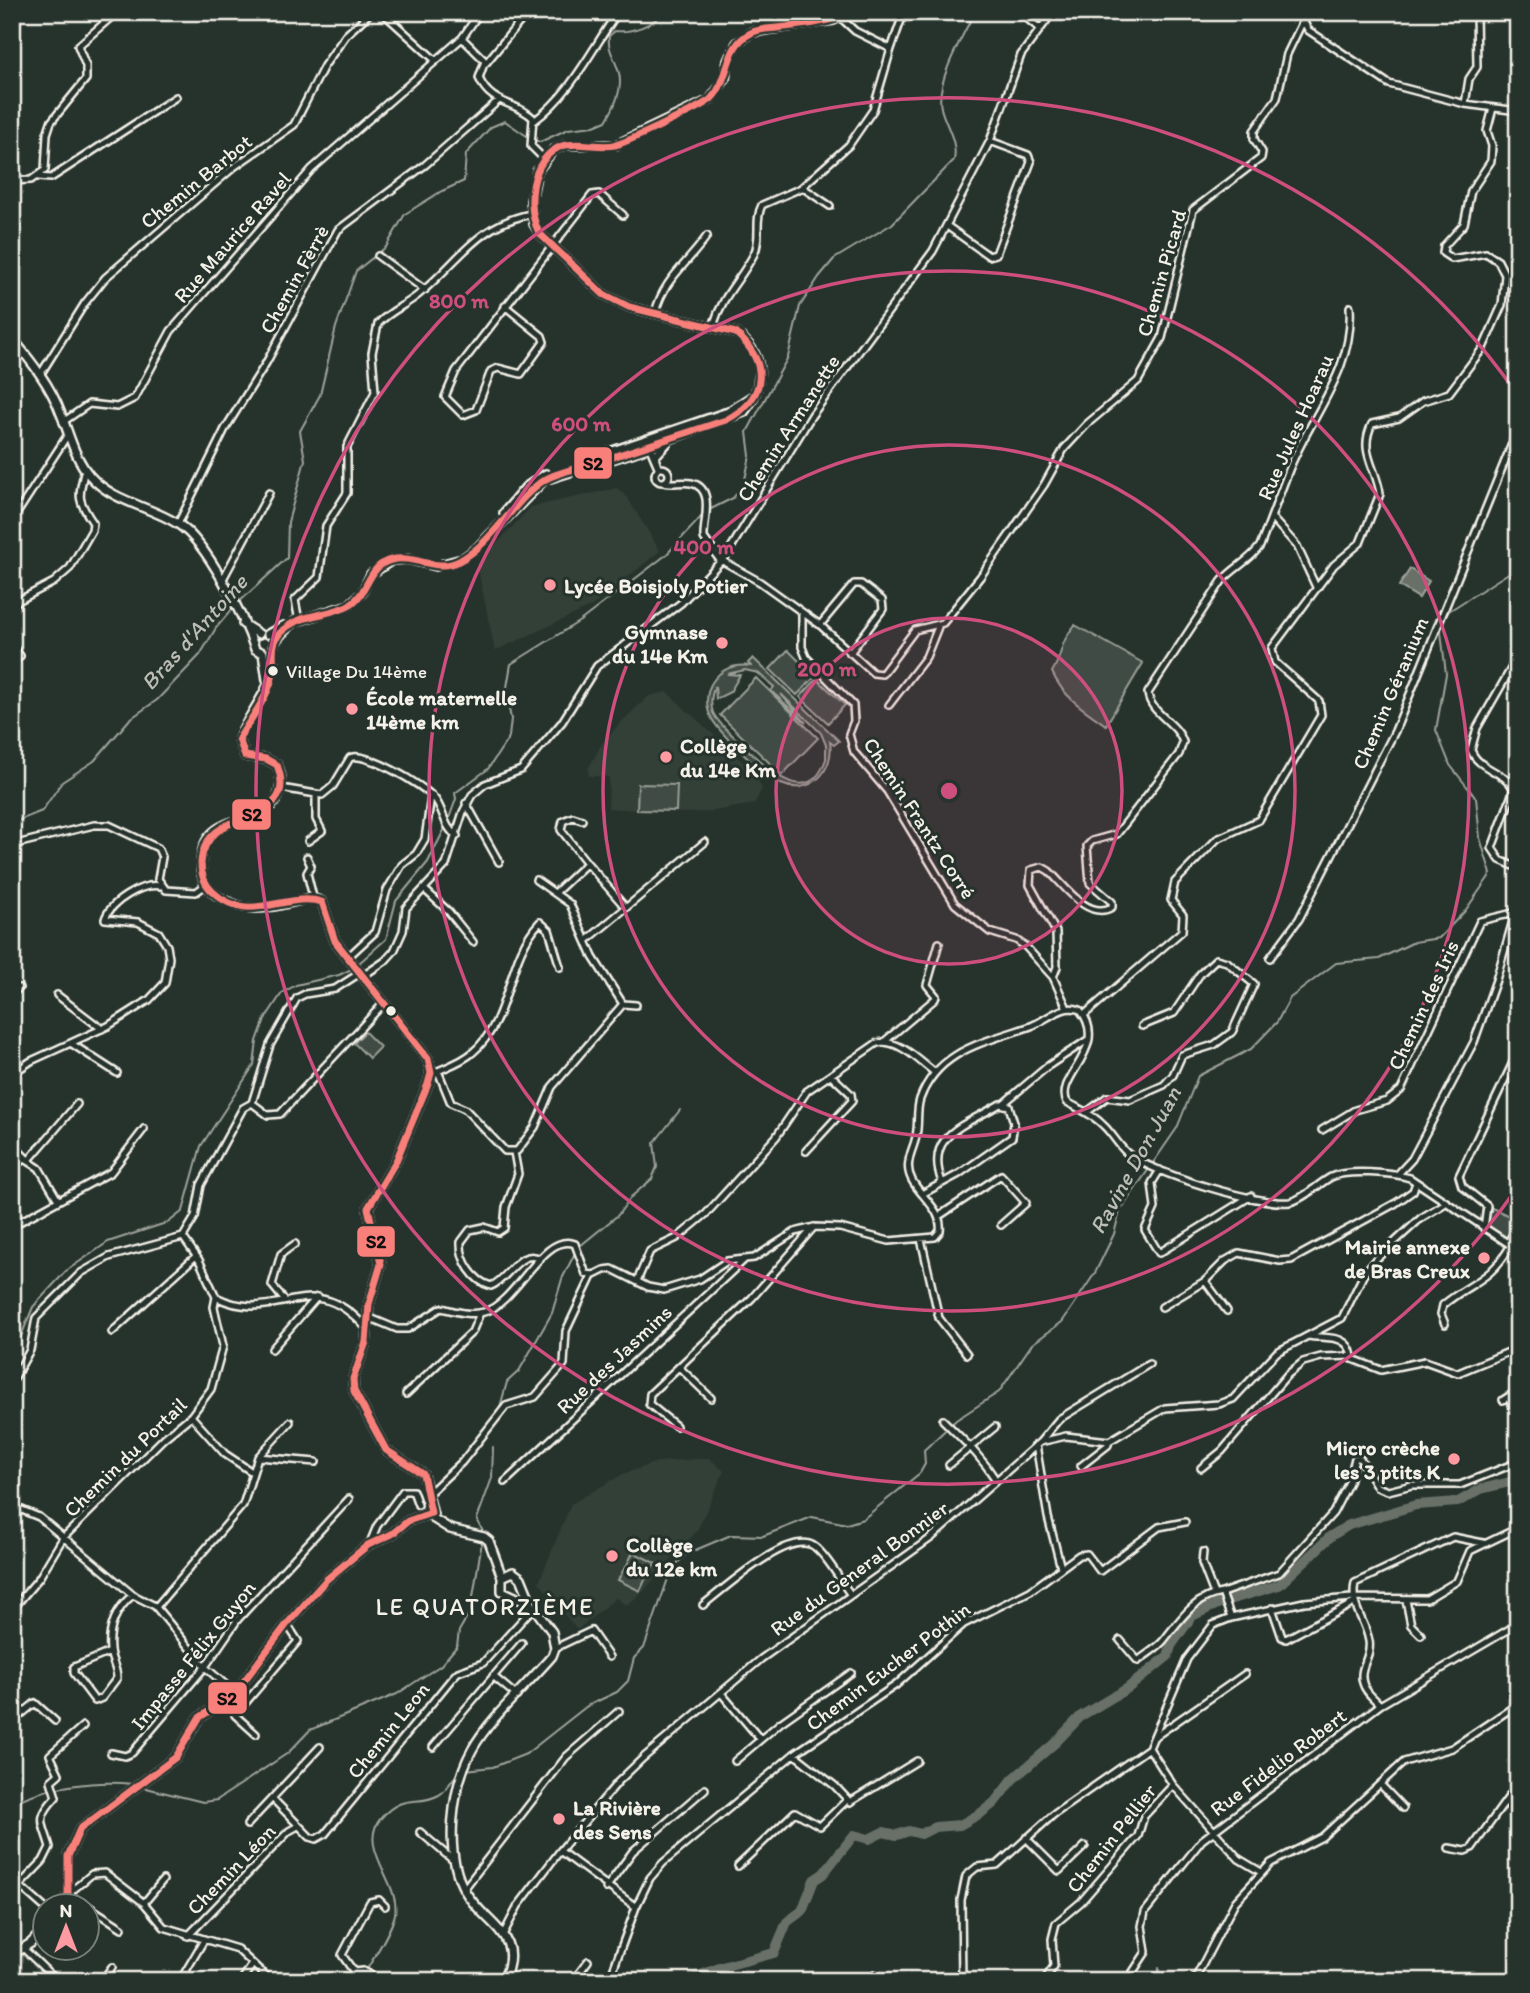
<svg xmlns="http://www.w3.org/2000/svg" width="1530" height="1993" font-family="Itim,sans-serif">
<rect width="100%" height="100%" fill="#26332d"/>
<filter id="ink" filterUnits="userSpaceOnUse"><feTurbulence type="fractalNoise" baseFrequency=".0143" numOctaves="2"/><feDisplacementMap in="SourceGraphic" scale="14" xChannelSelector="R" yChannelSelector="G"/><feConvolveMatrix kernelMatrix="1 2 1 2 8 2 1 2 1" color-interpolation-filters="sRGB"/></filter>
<g filter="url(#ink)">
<path fill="#333f39" d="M617,488L627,497L660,551L592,606L495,651L477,564L531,507Z
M667,692L755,773L762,789L754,804L709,812L681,813L608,808L609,777L589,776L588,769L601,745L619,724L649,696Z
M709,1458L724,1471L697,1531L640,1595L626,1605L616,1598L577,1630L539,1582L571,1504L623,1474L657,1462Z"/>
<path fill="#414b45" stroke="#9a9e96" stroke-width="2" fill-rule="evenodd" d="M1075,625L1143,663L1106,725C1084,710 1063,697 1052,672C1064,653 1058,645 1075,625Z
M788,650L815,677L797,695L770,669Z
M753,658L839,741L834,745L830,742C835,770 810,797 781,784C765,777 718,732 711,717C705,706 706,691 713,681C722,668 736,664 751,666L748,663ZM745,670L758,673L774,687L771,691L806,723L781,694L821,733L826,745V759C808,813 764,765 743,745C733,735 719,725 713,713C710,704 711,695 715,686L716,699L730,692L740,675L727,674Z
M756,678L818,738L782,775L720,715Z
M817,679L845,705L828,723L800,697Z
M638,784L677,785L676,811L637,810Z
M365,1032L380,1047L369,1058L354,1043Z
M1492,1208L1518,1220L1509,1240L1484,1228Z
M633,1552L655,1563L648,1576L627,1565Z
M625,1567L646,1578L640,1591L618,1580Z"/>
<path fill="#676f68" stroke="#9fa39b" stroke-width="2" d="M1410,569L1429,581L1419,598L1399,586Z"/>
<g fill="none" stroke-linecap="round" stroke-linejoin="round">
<path stroke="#9fa39b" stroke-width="2" d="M707,511L733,498L744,484L750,456L747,432L788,357L800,306L819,277L834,259L892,224L954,160C958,141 945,125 941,108C935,82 963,35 975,12
M237,604L287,558L288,522L305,460L300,431L320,395L336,327L356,271L386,247L405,214L440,192L464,181L466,154L491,127L505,121L531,139L540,142L568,129L594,126L606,121C614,108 623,89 619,73C616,60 607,50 609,36L615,31C632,33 653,25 664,12
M448,821L456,799L455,793L488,769L509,737L511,719L506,693L511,664L580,621L666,555L703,515
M12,823L42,811L62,782L94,761L130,719L157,700L200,655L216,628L233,608
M358,964L386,939L396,901L428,862L446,826
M580,1246L618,1215L631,1197L652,1179L657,1167L654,1143L680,1110
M12,1358L33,1307L66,1271L108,1242L169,1222L183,1211L201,1146L254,1065L257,1041L265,1019L282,993L296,985L339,975L354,968
M500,1407L507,1382L519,1371L552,1313L562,1279L575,1253
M483,1532L477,1519L492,1478L493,1447
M473,1597L482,1541
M465,1770L493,1767L526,1754L587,1706L617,1692L628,1681L634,1658L644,1648L671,1570L686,1554L731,1535L763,1536L812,1517L847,1524L863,1519L920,1473L925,1464L924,1450L956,1420L999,1392L1032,1344L1062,1322L1069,1312L1095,1273L1114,1234L1120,1211L1177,1128L1198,1076L1251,1049L1277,1022L1290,998L1336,963L1379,959L1414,942L1439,938L1465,911L1491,874L1480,838L1476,798L1450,765L1436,730L1446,674L1441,632L1442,622L1449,611L1518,567
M142,1787L203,1802L217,1800L288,1753L310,1730L397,1694L441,1665L457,1646L459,1631L470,1612
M12,1804C43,1786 98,1780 133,1784
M360,1981C369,1965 392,1931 395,1914C401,1883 356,1847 381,1818C404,1792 417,1807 439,1795C449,1789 451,1778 460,1772
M1158,1981L1159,1968"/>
<path stroke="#676f68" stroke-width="10" d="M1229,1600L1279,1585L1331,1536L1349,1525L1416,1505L1458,1502L1481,1489L1518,1480
M686,1981L722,1967L774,1953L787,1922L802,1911L814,1880L823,1874L854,1835L869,1839L883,1832L897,1835L909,1831L921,1834L935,1827L960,1825L981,1813L994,1803L1013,1779L1055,1743L1081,1716L1128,1688L1168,1656L1171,1646L1192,1616L1222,1602"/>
<defs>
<path id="minor" d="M382,12L435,60
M480,12L462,38L485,61L479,78C491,106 516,101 533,118L531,146L544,159
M934,12L941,16
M1019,12L1039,28
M1299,12L1308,30L1389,84L1465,104L1518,111
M891,49L904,12
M486,63L528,12
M1465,104L1469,79L1477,67L1476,12
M534,121C572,93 591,50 618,12
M38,177L51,178L176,97
M12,181L31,180L45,170L47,134L51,122L86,79V66L78,46L117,12
M802,187L830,206
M947,226L989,256L996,254L1031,162L1028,155L990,141
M378,256L425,290
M505,306L542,336L544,342L521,374L498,368L491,371L476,410L463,415L445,397L456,371L592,195L599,194L623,215
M655,313C664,278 687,265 707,236
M713,326C723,294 740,281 754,254C762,238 754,220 762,205L801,188L849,145L873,110L891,49L855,31L841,18
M40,375L85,303L105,278L234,167L294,125L324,66L346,35L371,12
M63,422L89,404L117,407L135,398L171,331L312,169L462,38
M651,444L658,467
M649,446L658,467
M655 475a7 7 0 1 1 14 0a7 7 0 1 1-14 0Z
M663,482C672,485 681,481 691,483C716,488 703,521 704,538L719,559L760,582L820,625L873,673L882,674L915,630L943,623L980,577L1044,485L1064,449L1087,424L1138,381L1162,338L1193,210L1261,158L1262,152L1254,139V131L1277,98L1287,54L1302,23
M1272,518L1297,546L1316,587
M12,521L67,436
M178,524L225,429L266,363L338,230L425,165L498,101
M223,579L269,493
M12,604L54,582L70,568L92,530L93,523C77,499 78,498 85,469
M802,615V647L806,657L853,705L854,721L849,734L854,752L887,791L955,904L990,932L1016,940L1026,947L1053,977L1067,1008
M299,621L295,600L319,577L326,526L347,493V447L375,392L372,353L378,324C388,312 406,305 418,295C459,262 475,225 531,214
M820,625L854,584H861L882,600L883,609L850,653
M1518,638L1512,667L1477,728L1471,750C1478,770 1504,770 1514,789L1492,848L1500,860L1518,868
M12,645L20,656L12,664
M889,705L926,657L938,627
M281,788L322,795L333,786L350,758C363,750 424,785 435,799C444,811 444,828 457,836
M466,803L499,862
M308,841L322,831L316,819V797
M12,845L94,825H109L158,848L162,857L158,879L166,890L196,892L206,885
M307,857L311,866L307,873L313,897
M587,863L626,908
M536,880L570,904L593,957L623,1004L636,1005
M424,889L449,912L473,942
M555,893L587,863L561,830L563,821L573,817L582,820
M586,941L705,842
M348,957L375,932L387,890L402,865L416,854L425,839L431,796
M1270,958L1299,919L1395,731L1518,429
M363,976L385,961L394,951L403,931L406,908L446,865L463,812L472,795L485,784L521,770L562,722L597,666L681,603L726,556L812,415L933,251L990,141L1021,55L1053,12
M1053,977L1057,967L1056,932L1030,885L1031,870L1042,867L1049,871C1064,885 1088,921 1112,907V902L1090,883L1087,846L1092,841L1117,834L1179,754L1183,742C1177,722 1150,714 1148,693L1222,581C1234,567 1250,561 1260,546C1271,519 1280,492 1291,465C1314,411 1354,369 1350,307
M12,994L19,988
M57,995L102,1029
M1084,1015L1182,931L1183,915L1171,900L1175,882L1217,839L1259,820L1321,715L1319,701L1275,662L1272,648L1334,565L1360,543L1380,494C1377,468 1358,452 1372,424L1399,418L1423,401L1449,393L1483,348L1502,305L1505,275L1498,261L1486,253L1452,259L1443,253L1444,246L1464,224L1471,191L1491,161L1492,146L1487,131L1493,108
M885,1041L935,999L936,996L927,985L939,943
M72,1044L117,1073
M438,1071C449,1066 463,1061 472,1053C512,1020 505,959 540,922L549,930L560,967
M431,1073L438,1071L451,1103L465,1109L505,1151H517L535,1127L552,1087L623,1004
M12,1074L31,1061L108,1026L149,1000L165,983L169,958L167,946L159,933L138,922L105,919C111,901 142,883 160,886
M252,1103L270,1045L297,998L305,994L335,989L360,973
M1003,1104L1048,1066L1089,1039
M1087,1112L1107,1097L1130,1100L1164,1085L1173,1075L1182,1055L1214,1045L1232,1032L1254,984L1227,962L1216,959L1200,974L1174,1013L1142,1026
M1322,1130L1355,1110L1387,1101L1401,1090L1480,921L1513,913
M12,1144L27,1159
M806,1151L852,1101L851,1094L831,1075
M514,1152L518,1174L506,1207L504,1228L498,1232L484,1227L470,1230L461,1242C460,1260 473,1281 491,1286C508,1280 520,1247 540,1259
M29,1160L77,1104
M12,1166L25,1159L39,1168L58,1200
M1160,1170L1152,1183L1155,1208L1145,1230L1159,1253L1251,1196
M1398,1174L1412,1159L1474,1042L1496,980L1518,903
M922,1194L959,1174L1012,1137L1014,1123L1009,1106L1000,1104C965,1126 924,1134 942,1182
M939,1216L1001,1175L1026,1203L1001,1225
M12,1226L111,1172L144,1129
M1484,1229L1487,1206L1462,1186L1459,1176L1518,1052
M921,1239L939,1318L967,1354
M1508,1243L1518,1225
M637,1281L650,1251L677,1238L706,1214L776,1137L807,1091L877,1043C898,1038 918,1060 934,1072
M1205,1281L1227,1311
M216,1297C278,1328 310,1263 367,1329
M285,1301L272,1285L281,1254L295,1244
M1162,1307L1205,1281L1225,1261L1239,1253L1280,1261L1291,1260L1396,1203L1413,1191L1416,1183
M368,1317L397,1329H408L441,1308C456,1311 468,1316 484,1312C517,1303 543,1231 575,1244L586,1274L594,1275L604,1270L612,1269L648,1287L664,1290L700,1279L727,1261L754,1258L795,1232L814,1227L840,1228L889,1241L935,1237L940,1231C944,1203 903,1189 909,1161C910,1152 915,1144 916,1136C919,1123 916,1111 920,1099C938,1049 987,1042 1031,1026C1047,1020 1062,1003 1080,1010C1111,1048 1054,1077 1067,1102C1079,1109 1093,1114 1103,1125C1112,1133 1118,1145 1127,1153C1150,1173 1260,1206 1290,1202C1304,1199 1318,1184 1331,1177C1347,1169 1393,1173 1410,1178L1518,1250
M1445,1324L1441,1314L1443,1305C1472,1281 1490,1282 1511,1245
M112,1332L196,1256
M272,1349L317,1297
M1350,1358L1381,1370L1425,1361L1458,1373L1518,1348
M679,1367L711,1398
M12,1382L30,1350L36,1318L81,1273L109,1257L183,1237L195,1217L201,1185L243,1108L252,1103L268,1115L280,1114L384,1003
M406,1394L472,1332L480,1313
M1508,1397L1518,1415
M1503,1400L1517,1391
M191,1416L225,1454L252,1472
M943,1420C963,1440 981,1456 996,1480
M676,1426L649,1404L650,1394L752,1298L814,1227
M1040,1442L1059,1419L1149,1364
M1036,1445L1048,1517L1061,1568
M258,1457L316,1462
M949,1465L995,1427
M1081,1466L1108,1445V1441
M1201,1468L1222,1451L1287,1375L1303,1362L1321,1357L1352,1356C1348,1333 1325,1339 1308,1336
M505,1482L744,1260
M428,1494L462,1462L506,1406L535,1397L564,1364L566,1331L592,1276
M12,1506L39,1517L133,1595L155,1606L205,1667L235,1693
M370,1543L377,1526L403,1491H413L418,1505
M1203,1552L1202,1563L1214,1594
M1406,1600L1411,1625L1421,1635
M703,1605C723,1590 791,1527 815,1547C829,1558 840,1581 851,1595
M156,1607L243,1505L258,1457L290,1422
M1272,1608L1282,1637L1286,1639L1354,1603
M12,1610L39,1578L63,1538L164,1438L191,1416L211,1389L223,1346L214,1307L216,1297L199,1260L183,1237
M1231,1618L1222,1593L1279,1573L1333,1513L1349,1482L1355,1458H1360L1377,1487L1388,1491L1412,1485H1460L1518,1462
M1120,1640L1138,1661C1146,1654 1158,1648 1164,1640C1180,1620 1194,1597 1222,1593
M555,1648L591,1631L609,1657
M110,1652L74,1667V1673L95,1701L102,1698L117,1678C117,1668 111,1660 110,1650C108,1628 116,1608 133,1595
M493,1676L517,1696
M721,1693L760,1739
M1380,1705C1374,1698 1365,1692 1363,1683C1358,1667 1372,1657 1369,1641C1365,1618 1350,1608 1355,1583L1453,1537L1483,1543
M12,1722L35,1703L55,1721
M256,1734L235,1715L298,1641L287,1624
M1156,1736L1245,1674
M433,1747L522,1643
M1149,1748L1173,1785L1239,1859L1261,1872
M111,1753L125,1756L132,1753L205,1667L238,1619L349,1499
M794,1754L835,1786L850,1802L917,1761
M735,1761L780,1723L851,1673
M1380,1784L1403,1808
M272,1798L310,1837L316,1839L325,1834L453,1677L458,1672L483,1663L533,1608
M247,1825L320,1747
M420,1832L455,1862
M1026,1838L1059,1871L1085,1846
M1449,1848L1465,1851L1472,1848L1518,1784
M560,1851L636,1907
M738,1866L795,1812L820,1826L846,1801
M12,1879L46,1909
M19,1886L43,1861L50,1847C43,1822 35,1819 56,1797L51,1781L59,1774L50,1755L83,1726
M606,1888L633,1851L705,1789
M464,1889L566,1757L619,1711
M144,1903L163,1880
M86,1906L68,1894L92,1874L105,1873L144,1903L164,1927L237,1949L271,1981
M88,1906L122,1928
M504,1933L518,1906L560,1851L618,1782L643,1758L761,1659L931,1538L1040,1442L1066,1436L1109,1441L1165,1408L1219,1404L1233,1399L1277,1352L1342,1318L1365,1272L1375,1260L1421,1218L1444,1204
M188,1936L289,1831L298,1826
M24,1949L57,1981
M874,1974L880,1981
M307,1976L312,1981
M102,1981L112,1967
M180,1981L204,1940
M241,1981L253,1964
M348,1981L354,1972
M383,1981L363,1971L354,1972L342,1955L370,1902L379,1900L385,1906
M573,1981L588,1961
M609,1981L636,1907L650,1878L663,1863L794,1754L896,1685L964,1624L1030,1591L1079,1555L1087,1554L1100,1571L1159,1527L1185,1522
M962,1981L961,1900L966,1876L977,1867L997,1865L1053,1815L1149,1748L1187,1659L1213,1625L1231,1618L1304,1602L1352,1598L1427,1599L1457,1581L1470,1551L1518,1528
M1044,1981L1054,1966L1052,1939L1056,1923L1081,1902L1138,1836L1144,1816L1173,1785
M1127,1981L1146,1952L1142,1926L1145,1912L1202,1840L1380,1705L1518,1624
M1194,1981L1235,1902L1271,1863L1322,1837L1404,1762L1452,1748L1518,1704"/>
<path id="major" d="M12,338C31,361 51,386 61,414C70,436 74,457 90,476C113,502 150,506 178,524C206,541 244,617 255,649L263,653
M656,455L667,443
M580,462L728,412L751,397
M504,513L526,487L546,474
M296,621C255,653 283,652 270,681C261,701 247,719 239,739L245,756L266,759L277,765C285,781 281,803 263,811C234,825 201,821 201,866C201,879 208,890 219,897C263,925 300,889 322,902L335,941L428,1059L431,1073L428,1084L396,1161L368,1208L381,1264L369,1304L366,1342L353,1379L354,1391L386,1450L423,1474L434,1519L450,1529L484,1537L489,1541L502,1577V1591L532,1605
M294,622L349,605L362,593L371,574L392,560L407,559L436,566L462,559L477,548L544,480L631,453L744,412C766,384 765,354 736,333L629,307L603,294L540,234L534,224L531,201L537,171L553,150L565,145H616L710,100L725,79L728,60L737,43L752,32L834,20L850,12
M243,624L259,634
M268,634L283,626
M263,653L267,680
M502,1577L513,1572L521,1578L532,1605L552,1632L555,1648L552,1656C529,1683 488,1720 472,1750C452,1787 443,1853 465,1891C484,1925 526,1933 503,1981
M63,1906L68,1894V1856L80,1829L176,1757L199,1718L235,1693L287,1624L327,1579L368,1545L392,1534L408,1521L431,1513
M12,1955L31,1943L46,1927"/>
</defs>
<use href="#minor" stroke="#f4f1e8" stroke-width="10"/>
<use href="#major" stroke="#f4f1e8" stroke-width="12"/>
<use href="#minor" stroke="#26332d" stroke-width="5"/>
<use href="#major" stroke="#26332d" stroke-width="7"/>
<defs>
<path id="bus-1" d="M431,1513L423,1474L386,1450L354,1391L353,1379L366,1342L369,1304L381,1264L368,1208L396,1161L428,1084L431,1073L428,1059L335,941L322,902C285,891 249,926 213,892C204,884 201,874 201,863C205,801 302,830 277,765L266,759L245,756L239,739C250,719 270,695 273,673C275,658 269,646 280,633C298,613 327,617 349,605C369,594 367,566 391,560C414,554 436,573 459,561C493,543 515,499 544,480C557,472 579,468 594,463C638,449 682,434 726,420C767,398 770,364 736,333L629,307L603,294L540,234C525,209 530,157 562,146C578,141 598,148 615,145C626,143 704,106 711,99C731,79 724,46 751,33C758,29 769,29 777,28C802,25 827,23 850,12
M63,1906L68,1894V1856L80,1829L176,1757L199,1718L235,1693L287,1624L327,1579L368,1545L392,1534L408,1521L431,1513"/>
</defs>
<use href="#bus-1" stroke="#26332d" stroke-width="12"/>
<use href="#bus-1" stroke="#f9807a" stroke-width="7"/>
</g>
</g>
<circle cx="949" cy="791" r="173" fill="#ce4e7e" fill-opacity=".12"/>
<g fill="none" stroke="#ce4e7e" stroke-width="3.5">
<circle cx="949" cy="791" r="173"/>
<circle cx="949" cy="791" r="346"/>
<circle cx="949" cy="791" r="520"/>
<path d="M1517 1188A693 693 0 1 1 1517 394"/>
</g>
<g fill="#ff9aa2" stroke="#26332d" stroke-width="2.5">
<circle cx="550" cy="585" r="7"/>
<circle cx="722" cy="643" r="7"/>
<circle cx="352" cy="709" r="7"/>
<circle cx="666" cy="757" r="7"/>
<circle cx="1484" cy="1258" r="7"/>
<circle cx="1454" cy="1459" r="7"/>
<circle cx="612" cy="1556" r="7"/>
<circle cx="559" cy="1819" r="7"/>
</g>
<g fill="#f4f1e8" stroke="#26332d" stroke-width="2.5">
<circle cx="273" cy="671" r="6"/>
<circle cx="391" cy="1011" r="6"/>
</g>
<g text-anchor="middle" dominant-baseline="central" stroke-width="6" stroke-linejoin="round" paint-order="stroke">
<g font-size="19" fill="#f4f1e8" stroke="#26332d" text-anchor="start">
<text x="286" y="671">Village Du 14ème</text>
</g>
<g font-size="21" fill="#f4f1e8" stroke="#26332d">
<text transform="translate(196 181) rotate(-39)">Chemin Barbot</text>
<text transform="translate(232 237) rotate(-49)">Rue Maurice Ravel</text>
<text transform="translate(1161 273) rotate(-74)">Chemin Picard</text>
<text transform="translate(294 279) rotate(-61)">Chemin Fèrrè</text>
<text transform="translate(1295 427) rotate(-66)">Rue Jules Hoarau</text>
<text transform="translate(788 428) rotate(-57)">Chemin Armanette</text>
<text transform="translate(1390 693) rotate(-67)">Chemin Géranium</text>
<text transform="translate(920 818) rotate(57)">Chemin Frantz Corré</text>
<text transform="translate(1423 1005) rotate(-65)">Chemin des Iris</text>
<text transform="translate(614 1359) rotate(-43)">Rue des Jasmins</text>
<text transform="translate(125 1457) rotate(-44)">Chemin du Portail</text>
<text transform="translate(859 1568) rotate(-36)">Rue du General Bonnier</text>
<text transform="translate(193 1655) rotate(-51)">Impasse Félix Guyon</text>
<text transform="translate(888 1666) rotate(-37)">Chemin Eucher Pothin</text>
<text transform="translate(388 1730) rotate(-51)">Chemin Leon</text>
<text transform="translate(1278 1762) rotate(-37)">Rue Fidelio Robert</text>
<text transform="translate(1111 1838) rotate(-52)">Chemin Pellier</text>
<text transform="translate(231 1869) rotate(-46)">Chemin Léon</text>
</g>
<g font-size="21" font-weight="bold" fill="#f4f1e8" stroke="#26332d" text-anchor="start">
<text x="564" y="585">Lycée Boisjoly Potier</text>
<text x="708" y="631" text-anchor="end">Gymnase<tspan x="708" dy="24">du 14e Km</tspan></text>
<text x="366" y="697">École maternelle<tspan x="366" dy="24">14ème km</tspan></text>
<text x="680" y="745">Collège<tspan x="680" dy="24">du 14e Km</tspan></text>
<text x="1470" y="1246" text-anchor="end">Mairie annexe<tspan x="1470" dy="24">de Bras Creux</tspan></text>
<text x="1440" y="1447" text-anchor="end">Micro crèche<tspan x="1440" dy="24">les 3 ptits K</tspan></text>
<text x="626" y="1544">Collège<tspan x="626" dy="24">du 12e km</tspan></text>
<text x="573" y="1807">La Rivière<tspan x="573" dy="24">des Sens</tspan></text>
</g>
<g font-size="23" font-style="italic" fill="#bcbdb5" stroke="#26332d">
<text transform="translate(194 632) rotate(-48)">Bras d'Antoine</text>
<text transform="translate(1135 1160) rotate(-61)">Ravine Don Juan</text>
</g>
<g font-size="24" letter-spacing="2" fill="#f4f1e8" stroke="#26332d">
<text x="485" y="1606">LE QUATORZIÈME</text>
</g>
</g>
<circle cx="949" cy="791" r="10" fill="#ce4e7e" stroke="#26332d" stroke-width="3.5"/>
<g font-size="21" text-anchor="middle" font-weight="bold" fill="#ce4e7e" stroke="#26332d" stroke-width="6" stroke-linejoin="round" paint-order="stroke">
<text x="459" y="308">800 m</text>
<text x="581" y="431">600 m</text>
<text x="704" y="554">400 m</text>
<text x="827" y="676">200 m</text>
</g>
<g stroke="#26332d" stroke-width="2.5">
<rect x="573" y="446" width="40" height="34" rx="7" fill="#f9807a"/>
<rect x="231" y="798" width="41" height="33" rx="7" fill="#f9807a"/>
<rect x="356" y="1225" width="40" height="33" rx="7" fill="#f9807a"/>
<rect x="207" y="1681" width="41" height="34" rx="7" fill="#f9807a"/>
</g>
<g font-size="19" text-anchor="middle" font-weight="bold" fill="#111">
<text x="593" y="470">S2</text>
<text x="252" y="821">S2</text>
<text x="376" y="1248">S2</text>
<text x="227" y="1705">S2</text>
</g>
<rect width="1530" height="1993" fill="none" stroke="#26332d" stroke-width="42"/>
<rect x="21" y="21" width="1488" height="1951" fill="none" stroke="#f4f1e8" stroke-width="2.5" filter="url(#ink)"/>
<g transform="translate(66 1927)"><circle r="33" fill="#26332d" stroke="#787f78" stroke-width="2"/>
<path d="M0-5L12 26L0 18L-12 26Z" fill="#ff9aa2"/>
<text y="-10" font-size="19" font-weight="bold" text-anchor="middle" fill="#f4f1e8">N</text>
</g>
</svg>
